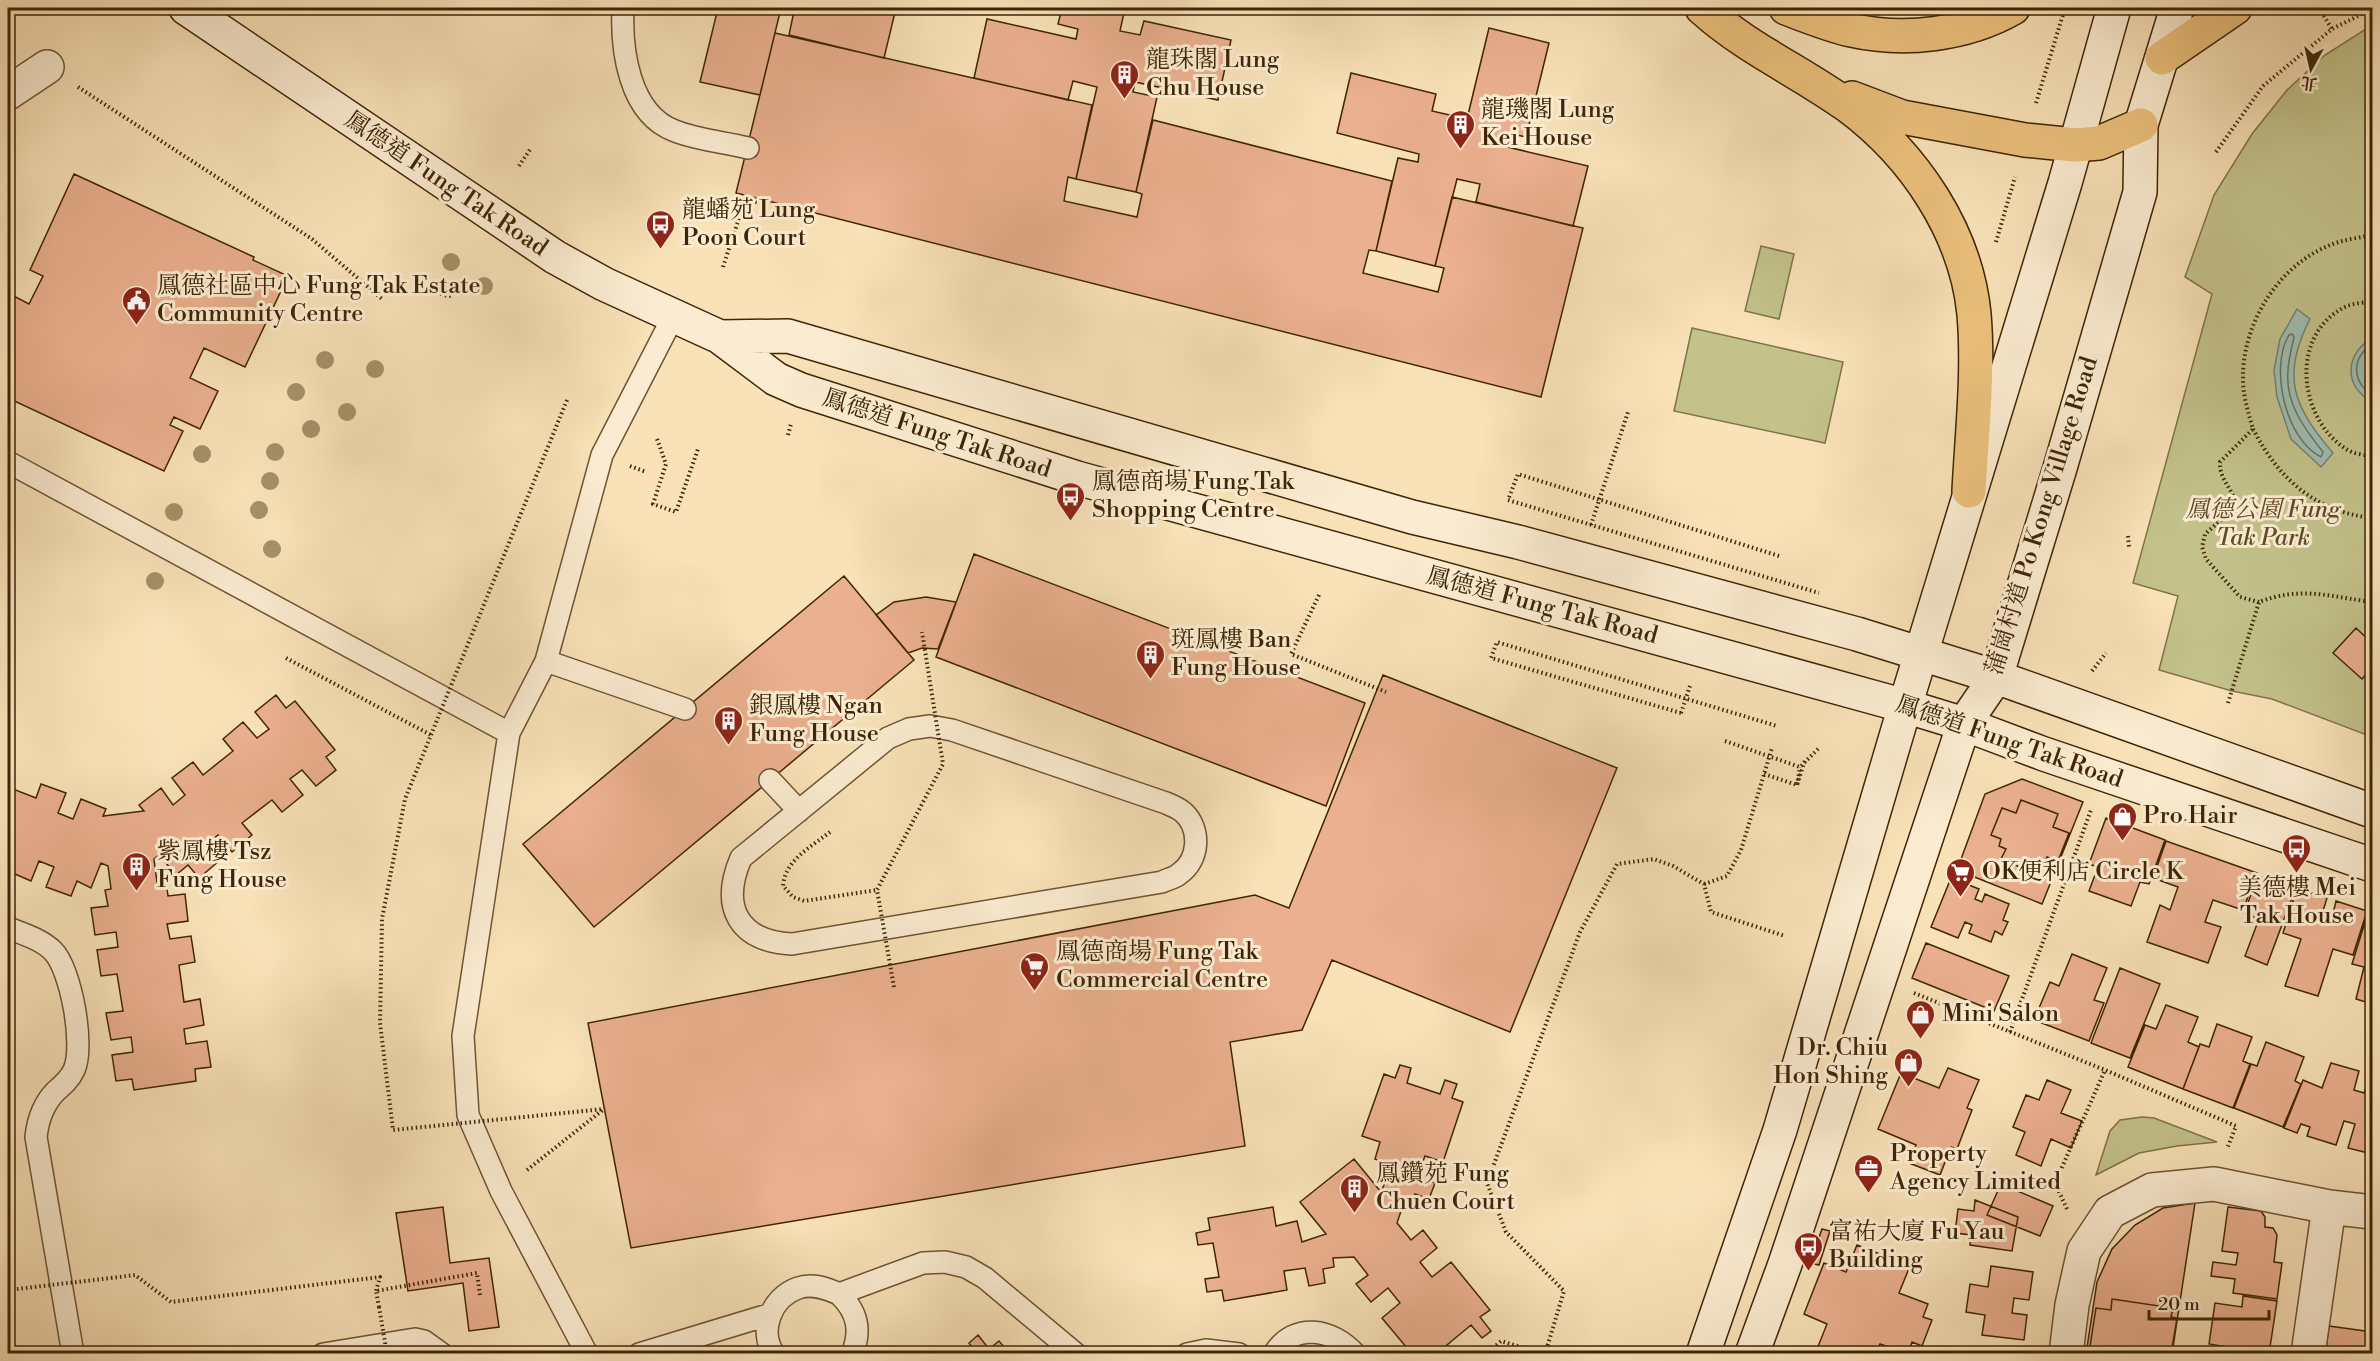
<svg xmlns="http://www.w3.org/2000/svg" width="2380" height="1361" font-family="'Libre Bodoni','Noto Serif TC',serif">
<rect width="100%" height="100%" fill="#f9e2b8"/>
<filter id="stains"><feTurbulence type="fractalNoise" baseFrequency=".00333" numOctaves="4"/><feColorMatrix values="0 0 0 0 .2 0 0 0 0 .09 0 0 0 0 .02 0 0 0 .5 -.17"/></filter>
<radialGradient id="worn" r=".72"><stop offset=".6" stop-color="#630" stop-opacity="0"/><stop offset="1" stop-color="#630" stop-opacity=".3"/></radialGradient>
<path fill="#c3c28b" stroke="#817448" stroke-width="1.5" d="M2372,25V737L2272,699L2232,691L2159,670L2178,596L2133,583L2212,294L2185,277L2214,195L2252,134L2287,90L2325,55Z
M1761,246L1794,254L1779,319L1745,311Z
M1692,328L1843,362L1825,443L1674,411Z
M2142,1117L2154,1118L2217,1142L2177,1146L2139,1153L2096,1175L2110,1131L2120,1120Z"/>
<path fill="#9ebdb4" stroke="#78806e" stroke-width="1.5" d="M2297,309L2310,319C2280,377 2294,407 2333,453L2321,467L2291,439L2277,397L2274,370L2280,339Z
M2372,339V401C2343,388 2345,352 2372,339Z"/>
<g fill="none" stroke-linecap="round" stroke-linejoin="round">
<path stroke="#6e715d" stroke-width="1.5" d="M2292,334L2294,337C2292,348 2288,360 2288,371C2285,403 2304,428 2323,452L2321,457C2286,440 2269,368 2289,335Z
M2372,345C2351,356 2352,384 2372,394"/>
</g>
<path fill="#ebb08f" stroke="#3f2506" stroke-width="1.5" d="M718,8H896L884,58L789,35L794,11L781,8L760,95L700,82Z
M1062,8H1125L1120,31L1140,35L1144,21L1231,40L1218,100L1135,82L1133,92L1157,97L1136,192L1076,179L1097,87L1073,81L1068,100L974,78L987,19L1076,39L1078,29L1058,24Z
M1489,28L1549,43L1526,137L1503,132L1499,145L1588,166L1573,226L1476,202L1480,184L1457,179L1435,266L1376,251L1398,158L1418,162L1419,154L1337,133L1351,73L1436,94L1432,111L1467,119Z
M775,33L1092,105L1076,179L1068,177L1064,201L1137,217L1142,194L1136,192L1153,120L1392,181L1376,251L1369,250L1363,273L1438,292L1444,268L1435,266L1452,197L1583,228L1541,397L736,193Z
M74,174L254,257L253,260L288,276L245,367L204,348L190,378L218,391L200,429L174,417L170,425L183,431L164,471L8,398V293L29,304L43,276L30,270Z
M974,554L1365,703L1326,806L936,657Z
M844,576L914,660L594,927L523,844Z
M926,597L956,602L938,649L922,648L908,653L876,615L894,602Z
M2356,628L2372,643V667L2362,679L2333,653Z
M1383,675L1617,768L1510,1032L1332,960L1302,1030L1230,1042L1245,1146L631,1248L588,1023L1255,895L1289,908Z
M276,695L286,708L295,701L335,750L326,757L336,770L316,786L302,770L290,779L303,795L282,812L272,800L242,823L252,835L232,852L218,835L206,845L219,861L199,878L188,865L176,875L159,855L154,859L157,882L166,881L168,896L185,894L188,921L167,924L170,939L191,936L195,962L179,965L184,1002L200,999L204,1025L184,1029L186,1044L207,1041L211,1067L195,1069L196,1081L134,1090L132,1079L116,1081L112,1055L133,1052L131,1037L111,1040L106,1013L123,1011L117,974L101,976L97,950L118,947L116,932L95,935L91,908L108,906L105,890L111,889L108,866L101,863L91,888L77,881L71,896L46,887L54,867L39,861L31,881L8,871L12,856L8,854V787L36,798L41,784L66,793L58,813L73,819L81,799L106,809L103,816L144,811L139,805L161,788L173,805L185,795L172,778L193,762L203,775L233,751L223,739L243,722L257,738L269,729L255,712Z
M2022,779L2083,802L2042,904L1957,870L1985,794Z
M2021,800L2058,814L2053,827L2069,833L2058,861L2047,857L2044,864L2038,861L2034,873L2001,859L2006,849L1999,846L2001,839L1991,835L2002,808L2016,813Z
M2106,818L2165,840L2149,884L2140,882L2131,906L2089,891L2098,867L2089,864Z
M2166,841L2257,873L2243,910L2213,900L2205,922L2221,927L2208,963L2147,942L2160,905L2170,910L2178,887L2153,878Z
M2258,876L2295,890L2267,965L2245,956L2259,919L2244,913Z
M1951,878L1979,889L1975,899L1982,902L1985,894L2009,904L2003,920L2008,922L2002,935L1995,931L1991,942L1969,933L1972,925L1965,922L1958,938L1931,927Z
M2297,888L2327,898L2323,911L2333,914L2336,901L2367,911L2353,955L2333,949L2318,996L2285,986L2301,939L2283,933Z
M2366,919L2372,921V1004L2356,999L2364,967L2352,964Z
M1926,943L2009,976L1994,1011L1912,978Z
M2072,954L2107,968L2094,1000L2104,1003L2089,1041L2034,1020L2050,982L2059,986Z
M2120,968L2160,984L2130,1058L2091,1043Z
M2166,1005L2198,1017L2188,1042L2199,1047L2183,1089L2128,1067L2145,1025L2156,1029Z
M2217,1024L2252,1037L2243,1061L2250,1064L2233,1108L2183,1089L2200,1044L2209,1047Z
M2266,1042L2304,1057L2295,1081L2301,1084L2283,1127L2234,1108L2251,1064L2257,1066Z
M2331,1063L2359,1071L2354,1090L2364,1093L2370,1074L2372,1075V1154L2348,1148L2355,1124L2344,1121L2336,1145L2307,1136L2310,1127L2301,1124L2297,1133L2284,1128L2303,1080L2322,1088Z
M1400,1065L1411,1068L1407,1083L1440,1094L1445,1080L1457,1084L1452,1098L1463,1102L1443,1162L1425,1156L1417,1177L1435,1183L1429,1199L1415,1194L1412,1205L1404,1202L1397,1223L1411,1240L1423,1230L1437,1248L1420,1262L1432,1277L1451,1262L1490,1310L1480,1317L1491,1331L1482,1338L1471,1325L1441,1350L1443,1354H1412L1382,1318L1400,1303L1388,1288L1371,1302L1356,1284L1368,1275L1354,1257L1333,1258L1334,1267L1323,1269L1325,1283L1309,1286L1305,1268L1284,1271L1287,1290L1224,1301L1222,1290L1207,1292L1205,1279L1219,1277L1213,1243L1198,1245L1196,1233L1210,1230L1208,1218L1273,1207L1276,1226L1297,1221L1302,1242L1326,1234L1300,1202L1354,1159L1381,1192L1392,1166L1375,1159L1380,1142L1362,1136L1384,1074L1395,1078Z
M1948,1068L1979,1080L1967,1108L1972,1110L1957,1149L1951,1147L1940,1175L1909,1163L1916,1145L1878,1129L1901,1073L1939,1088Z
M2047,1080L2071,1090L2061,1113L2082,1121L2071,1148L2051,1139L2041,1166L2016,1155L2025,1132L2013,1127L2026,1095L2039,1100Z
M2001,1184L2053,1206L2040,1236L1987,1215Z
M1975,1200L2018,1217L2012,1251L1970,1245L1971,1235L1955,1233L1958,1209L1974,1211Z
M2195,1203L2172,1354H2086L2097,1282L2112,1249L2135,1225L2163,1208Z
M443,1207L450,1263L489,1258L499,1327L469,1331L463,1283L408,1291L396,1213Z
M2228,1207L2261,1211L2265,1217V1227L2273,1228L2277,1235L2274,1262L2282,1263L2277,1299L2233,1293L2235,1279L2211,1276L2213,1262L2236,1265L2238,1253L2222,1251Z
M1822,1229L1830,1231L1819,1265L1810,1263Z
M1857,1245L1910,1266L1899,1293L1928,1304L1923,1317L1932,1320L1922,1346L1912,1342L1908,1354L1880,1344L1876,1354H1828L1817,1349L1827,1324L1804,1314L1824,1263L1846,1272Z
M1991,1266L2033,1272L2029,1300L2014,1298L2012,1313L2027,1315L2024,1340L1982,1335L1985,1315L1966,1312L1970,1284L1988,1287Z
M2243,1296L2277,1301L2269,1354H2233L2234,1348L2209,1344L2215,1303L2242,1307Z
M2112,1299L2173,1308L2171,1317L2177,1318L2171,1354L2089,1353L2096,1308L2111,1310Z
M2329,1326L2372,1332V1354H2325Z
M978,1335L989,1349L999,1341L1010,1354H977L969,1343Z"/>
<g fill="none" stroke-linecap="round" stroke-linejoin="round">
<defs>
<path id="lane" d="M623,8C621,50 629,114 675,131C698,140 724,142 748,148
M8,462L509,733
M546,661L685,709
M930,726L952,730L1166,803C1171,805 1178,808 1183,812C1201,828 1200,860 1179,874C1175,878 1167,879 1162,882L792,944C738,941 720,907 741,858L888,738L909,729Z
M770,780L799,811
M8,928C23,934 41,939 53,951C71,969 85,1046 74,1070C70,1079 63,1085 56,1091C43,1104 38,1119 36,1137L73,1354
M839,1294C857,1311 862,1330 852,1354
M323,1354L415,1339L424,1341L442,1354
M587,1354L501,1191L468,1115L463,1036L509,733L546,661L602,455L673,317
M639,1354L771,1314
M774,1354C758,1330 772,1297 798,1288C812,1283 826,1288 839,1294L923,1263L945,1262L966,1267L985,1278L1076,1354
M1187,1354L1206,1350L1239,1354
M1274,1354C1294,1321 1333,1329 1355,1354"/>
<path id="street" d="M8,93L47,67
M2066,1354L2072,1305L2084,1251L2110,1212L2152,1190L2214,1184L2329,1207L2372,1212
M2308,1354L2329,1207"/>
<path id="secondary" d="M186,8L555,257L604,284L720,337L776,379L801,390L1077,478L1905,706L1964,724L2044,754L2372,865
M720,337L788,336L1412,517L1518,542L1857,634L1996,677L2372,811
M1703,1354L1780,1130L1905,706L2065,183L2114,8
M1752,1354L1785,1264L1964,724L1996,677L2060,468L2140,192L2141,125L2177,8"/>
<path id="primary" d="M1702,8C1746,48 1801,72 1848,106C1914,155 1966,232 1974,314C1979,373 1972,433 1969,491
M1852,98L1902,117L2025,140L2075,145L2099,143L2141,125"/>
<path id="highway" d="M1786,8C1807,16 1829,25 1851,30C1904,42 1966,35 2013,8
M2162,58L2235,8"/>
</defs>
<use href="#lane" stroke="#6e5432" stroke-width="24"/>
<use href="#street" stroke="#6e5432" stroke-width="36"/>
<use href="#secondary" stroke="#3f2506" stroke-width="36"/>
<use href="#primary" stroke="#3f2506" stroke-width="36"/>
<use href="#highway" stroke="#3f2506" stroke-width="36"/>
<path stroke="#3f2506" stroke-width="4" stroke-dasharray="1.5 3" stroke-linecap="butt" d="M2319,8L2332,29
M2372,67L2367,84L2372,109
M78,87L312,239L382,299
M2036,103L2065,8
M2216,152L2263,86L2332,29L2372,9
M519,166L531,148
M1996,242L2015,177
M723,267L745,200L767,204
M433,289L443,295L451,296L457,290
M2372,301C2364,303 2353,303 2345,307C2289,335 2298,418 2346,449C2353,454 2364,455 2372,456
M2253,429C2279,479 2314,511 2372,518
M788,435L791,424
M657,439L666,464L653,504L676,512L698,449
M630,466L646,472
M1591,525L1628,412
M2128,536L2129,547
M1319,595L1291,654L1386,692
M2259,602L2240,597L2206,559L2202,547L2205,534L2234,509C2237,489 2219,483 2220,462L2253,429C2248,412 2243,396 2243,379C2242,325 2277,267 2328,246C2341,240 2358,238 2372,235
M286,658L431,735
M2092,671L2106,653
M2228,703L2259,602C2299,587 2323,595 2365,601H2372
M1681,713L1690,686
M1725,741L1800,767L1819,748
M1797,785L1800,767
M830,832C811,847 785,860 783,886L793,897L804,901L877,890
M1914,993L2105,1070L2236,1126L2227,1149
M2010,1032L2091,810
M527,1170L604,1109
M2067,1209L2055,1183L2105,1070
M111,1278L135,1275L171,1302L380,1277L376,1291
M379,1307L376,1291L477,1273L480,1295
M1486,1354L1501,1341L1543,1354
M1545,1354L1564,1291L1506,1232L1487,1183L1580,932L1617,864L1654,859L1673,866L1704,884L1711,912L1785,936"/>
<use href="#lane" stroke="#fbecd1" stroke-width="21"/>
<use href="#street" stroke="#fbecd1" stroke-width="33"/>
<use href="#secondary" stroke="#fbecd1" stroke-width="33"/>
<use href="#primary" stroke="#ecc17c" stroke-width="33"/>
<use href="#highway" stroke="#ecc17c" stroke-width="33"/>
<path stroke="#3f2506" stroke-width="4" stroke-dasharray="1.5 3" stroke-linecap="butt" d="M567,400L405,799L382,919L380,1023L393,1130L604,1109
M1779,556L1518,474L1508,500L1819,593
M1681,713L1491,658L1497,642L1777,726
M1764,774L1797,785L1805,760
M1704,884L1727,876L1741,850L1772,748
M894,987L877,890L943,764L922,632
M8,1290L111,1278
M379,1307L387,1354"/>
</g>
<g fill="#a59068">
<circle cx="451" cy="262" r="9"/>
<circle cx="484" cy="286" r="9"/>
<circle cx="325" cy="360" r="9"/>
<circle cx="375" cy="369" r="9"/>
<circle cx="296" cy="392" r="9"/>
<circle cx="347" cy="412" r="9"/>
<circle cx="311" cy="429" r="9"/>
<circle cx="275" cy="452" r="9"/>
<circle cx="202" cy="454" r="9"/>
<circle cx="270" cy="481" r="9"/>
<circle cx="259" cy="510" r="9"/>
<circle cx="174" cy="512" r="9"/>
<circle cx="272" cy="549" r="9"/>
<circle cx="155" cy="581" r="9"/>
</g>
<defs>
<symbol id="building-pin" viewBox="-11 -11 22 30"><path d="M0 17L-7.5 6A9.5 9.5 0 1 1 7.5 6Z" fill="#8f2418" stroke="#fbecd1"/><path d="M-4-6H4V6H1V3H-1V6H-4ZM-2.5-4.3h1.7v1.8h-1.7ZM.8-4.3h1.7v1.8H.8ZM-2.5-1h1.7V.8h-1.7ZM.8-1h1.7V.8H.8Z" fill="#fff"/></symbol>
<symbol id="bus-pin" viewBox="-11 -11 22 30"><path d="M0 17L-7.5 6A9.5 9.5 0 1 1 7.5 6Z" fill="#8f2418" stroke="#fbecd1"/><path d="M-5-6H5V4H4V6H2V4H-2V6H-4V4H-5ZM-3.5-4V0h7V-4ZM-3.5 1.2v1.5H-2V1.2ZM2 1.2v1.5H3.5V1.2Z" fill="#fff"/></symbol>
<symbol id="civic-pin" viewBox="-11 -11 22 30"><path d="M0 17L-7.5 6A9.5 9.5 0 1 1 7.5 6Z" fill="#8f2418" stroke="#fbecd1"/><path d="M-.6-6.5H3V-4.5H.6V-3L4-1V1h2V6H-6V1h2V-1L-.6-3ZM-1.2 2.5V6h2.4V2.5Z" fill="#fff"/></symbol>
<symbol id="shop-pin" viewBox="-11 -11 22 30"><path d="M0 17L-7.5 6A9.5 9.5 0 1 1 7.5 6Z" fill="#8f2418" stroke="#fbecd1"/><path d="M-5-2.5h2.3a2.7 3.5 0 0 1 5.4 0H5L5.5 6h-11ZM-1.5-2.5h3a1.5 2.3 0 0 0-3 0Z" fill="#fff"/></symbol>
<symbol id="supermarket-pin" viewBox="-11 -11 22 30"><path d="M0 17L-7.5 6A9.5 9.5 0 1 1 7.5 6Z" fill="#8f2418" stroke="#fbecd1"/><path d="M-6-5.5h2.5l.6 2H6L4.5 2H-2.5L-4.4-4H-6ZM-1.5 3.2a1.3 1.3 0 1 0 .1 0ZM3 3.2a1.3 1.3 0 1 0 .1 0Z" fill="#fff"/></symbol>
<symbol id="office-pin" viewBox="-11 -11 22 30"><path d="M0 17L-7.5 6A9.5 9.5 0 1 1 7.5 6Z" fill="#8f2418" stroke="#fbecd1"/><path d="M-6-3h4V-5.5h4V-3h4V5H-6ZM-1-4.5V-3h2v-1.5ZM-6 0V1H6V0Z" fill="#fff"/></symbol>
</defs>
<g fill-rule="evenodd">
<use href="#building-pin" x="1108" y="58" width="33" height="45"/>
<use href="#building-pin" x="1444" y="108" width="33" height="45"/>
<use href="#bus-pin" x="644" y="208" width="33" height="45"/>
<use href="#civic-pin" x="120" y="284" width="33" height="45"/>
<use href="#bus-pin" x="1054" y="480" width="33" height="45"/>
<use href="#building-pin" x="1134" y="638" width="33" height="45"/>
<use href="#building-pin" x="712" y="704" width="33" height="45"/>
<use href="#shop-pin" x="2106" y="800" width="33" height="45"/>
<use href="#bus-pin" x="2280" y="832" width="33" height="45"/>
<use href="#building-pin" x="120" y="850" width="33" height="45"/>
<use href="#supermarket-pin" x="1944" y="856" width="33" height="45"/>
<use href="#supermarket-pin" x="1018" y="950" width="33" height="45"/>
<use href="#shop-pin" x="1904" y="998" width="33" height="45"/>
<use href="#shop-pin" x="1892" y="1046" width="33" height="45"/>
<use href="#office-pin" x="1852" y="1152" width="33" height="45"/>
<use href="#building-pin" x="1338" y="1172" width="33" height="45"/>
<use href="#bus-pin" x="1792" y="1230" width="33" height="45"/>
</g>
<g text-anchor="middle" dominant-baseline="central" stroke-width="6" stroke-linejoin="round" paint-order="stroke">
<g font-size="24" fill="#3f2506" stroke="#fbecd1" text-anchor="start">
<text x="1146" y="60">龍珠閣 Lung<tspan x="1146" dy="28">Chu House</tspan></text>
<text x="1481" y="110">龍璣閣 Lung<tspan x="1481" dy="28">Kei House</tspan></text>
<text x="682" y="210">龍蟠苑 Lung<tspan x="682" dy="28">Poon Court</tspan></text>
<text x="157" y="286">鳳德社區中心 Fung Tak Estate<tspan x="157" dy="28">Community Centre</tspan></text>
<text x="1092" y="482">鳳德商場 Fung Tak<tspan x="1092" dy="28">Shopping Centre</tspan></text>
<text x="1171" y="640">斑鳳樓 Ban<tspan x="1171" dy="28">Fung House</tspan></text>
<text x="749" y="706">銀鳳樓 Ngan<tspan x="749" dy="28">Fung House</tspan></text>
<text x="2143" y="816">Pro Hair</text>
<text x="157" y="852">紫鳳樓 Tsz<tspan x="157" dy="28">Fung House</tspan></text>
<text x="1982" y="872">OK便利店 Circle K</text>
<text x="2297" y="888" text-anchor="middle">美德樓 Mei<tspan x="2297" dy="28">Tak House</tspan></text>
<text x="1056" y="952">鳳德商場 Fung Tak<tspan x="1056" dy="28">Commercial Centre</tspan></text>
<text x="1942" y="1014">Mini Salon</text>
<text x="1888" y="1048" text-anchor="end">Dr. Chiu<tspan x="1888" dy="28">Hon Shing</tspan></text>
<text x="1890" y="1154">Property<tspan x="1890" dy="28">Agency Limited</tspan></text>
<text x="1376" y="1174">鳳鑽苑 Fung<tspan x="1376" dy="28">Chuen Court</tspan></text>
<text x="1829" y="1232">富祐大廈 Fu Yau<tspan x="1829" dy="28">Building</tspan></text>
</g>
<g font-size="24" fill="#3f2506" stroke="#fbecd1">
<text transform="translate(446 184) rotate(34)">鳳德道 Fung Tak Road</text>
<text transform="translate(937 434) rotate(18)">鳳德道 Fung Tak Road</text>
<text transform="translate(2042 516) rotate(-73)">蒲崗村道 Po Kong Village Road</text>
<text transform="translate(1542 606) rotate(15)">鳳德道 Fung Tak Road</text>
<text transform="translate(2009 742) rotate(19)">鳳德道 Fung Tak Road</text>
</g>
<g font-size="24" font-style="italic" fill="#604c27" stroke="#fbecd1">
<text x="2263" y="510">鳳德公園 Fung<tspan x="2263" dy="28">Tak Park</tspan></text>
</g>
</g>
<rect width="2380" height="1361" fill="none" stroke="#f9e2b8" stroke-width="30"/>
<rect x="9" y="9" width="2362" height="1343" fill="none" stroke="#3f2506" stroke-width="3"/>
<rect x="15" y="15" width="2350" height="1331" fill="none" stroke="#3f2506" stroke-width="1.5"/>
<g transform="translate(2311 69) rotate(188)" stroke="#fbecd1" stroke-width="4.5" paint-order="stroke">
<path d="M0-4.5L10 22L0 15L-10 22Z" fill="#3f2506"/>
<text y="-9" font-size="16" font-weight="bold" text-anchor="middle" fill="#3f2506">北</text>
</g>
<path d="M2149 1310v9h120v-9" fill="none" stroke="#3f2506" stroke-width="3"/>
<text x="2158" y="1310" font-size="18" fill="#3f2506" stroke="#fbecd1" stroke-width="4.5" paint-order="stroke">20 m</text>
<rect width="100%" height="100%" filter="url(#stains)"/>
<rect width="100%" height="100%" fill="url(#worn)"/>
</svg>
